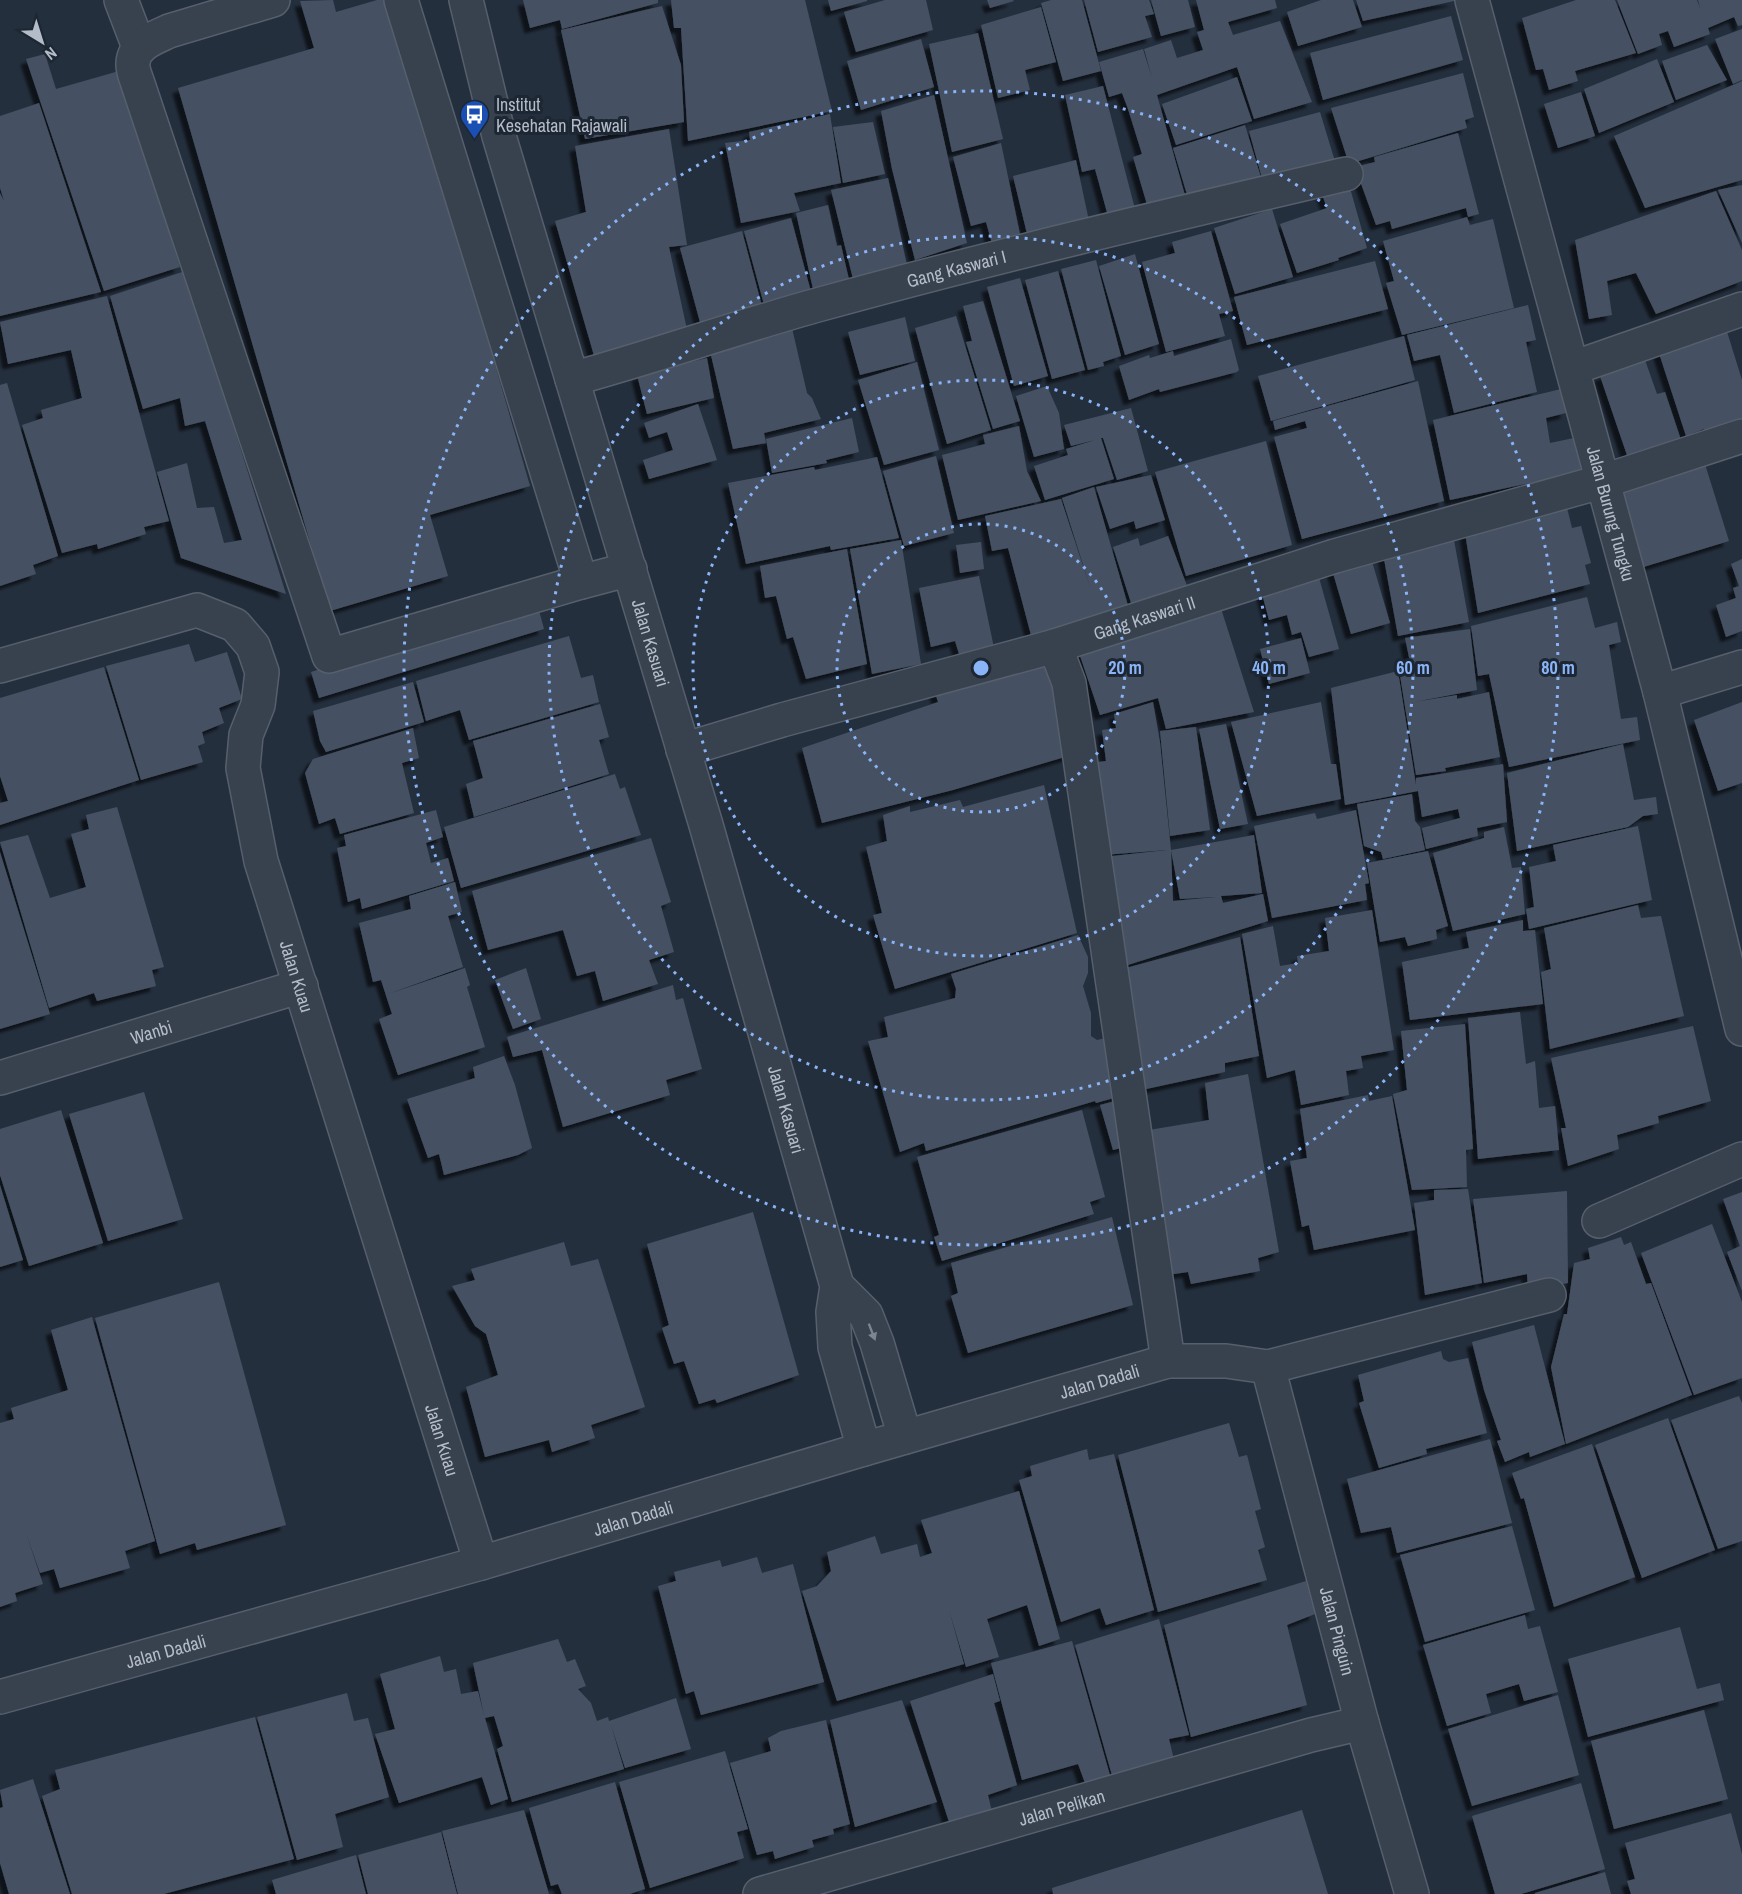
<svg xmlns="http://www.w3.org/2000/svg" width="1742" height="1894" font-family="'Archivo Narrow',sans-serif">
<defs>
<filter id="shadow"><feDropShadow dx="-5.5" dy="5.5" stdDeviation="1.5" flood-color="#0009"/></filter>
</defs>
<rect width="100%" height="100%" fill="#242f3e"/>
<path fill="#455162" filter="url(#shadow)" d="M333,0L336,12L377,0H394L424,118L530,486L430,515L448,576L330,611L178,88L314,48L300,1Z
M523,0H658V3L562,29L560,20L530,28Z
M671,0H805L832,111L688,141L681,28H674Z
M828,0H867V1L831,11Z
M885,0H926L933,30L856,52L844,12Z
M987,0H1013L1014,1L990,8Z
M1051,0H1082L1101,71L1063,81L1041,3Z
M1084,0H1149L1154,14L1145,16L1152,37L1098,52Z
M1151,0H1188L1195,27L1161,36Z
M1196,0H1275L1277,8L1228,22L1233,35L1280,21L1312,102L1254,119L1237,67L1157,95L1188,206L1151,218L1133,157L1142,154L1128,109L1122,93L1109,97L1099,62L1143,49L1152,78L1144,49L1171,40L1177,58L1203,50L1197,32L1204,30Z
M1321,0H1353L1362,27L1298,46L1287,12Z
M1356,0H1454V1L1363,21Z
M1576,0H1615L1636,53L1575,71L1578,81L1549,90L1543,69L1536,70L1522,18Z
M1617,0H1697L1700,8L1698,0H1742V25L1738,26L1734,17L1708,28L1710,34L1674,47L1668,31L1659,34L1662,45L1638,54Z
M662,6L681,65L684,122L585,139L561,30Z
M1041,7L1056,62L1025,70L1030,90L998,98L981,25Z
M1451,16L1463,60L1323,100L1310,53Z
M1742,29V80L1733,84L1715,39Z
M978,33L1003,139L952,152L929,44Z
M921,39L934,87L861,110L847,61Z
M1707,45L1727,80L1676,100L1662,61Z
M45,54L56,89L119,71L180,267L104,291L26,59Z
M1657,59L1674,102L1599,133L1584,89Z
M1463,73L1474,117L1465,120L1467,128L1349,164L1331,108Z
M1237,77L1252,121L1176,145L1162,104Z
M1742,81V180L1645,208L1614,136Z
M1103,86L1135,209L1108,216L1095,169L1082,172L1065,95Z
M1581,92L1595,136L1558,148L1544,104Z
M934,95L967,243L915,260L892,169L881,111Z
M39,103L101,292L0,316V193L4,201L0,188V116Z
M1320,112L1337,168L1265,189L1249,131Z
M830,114L841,183L794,193L800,211L741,223L725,143L750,140L749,132Z
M873,122L885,174L843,183L833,127Z
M1245,125L1263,184L1191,208L1173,148Z
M669,129L687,245L669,247L688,334L595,359L555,221L586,212L575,146Z
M1458,133L1479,214L1468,217L1466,208L1392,229L1390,221L1376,225L1355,167L1375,162L1374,157Z
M1001,143L1021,239L993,247L986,222L971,226L953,157Z
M1076,160L1089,221L1028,238L1013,176Z
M888,178L908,270L854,283L831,190Z
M1348,181L1367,248L1338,258L1339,260L1297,273L1280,224L1327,208L1320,189Z
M1742,185V243L1718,190Z
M1716,191L1742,250V281L1656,314L1636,273L1607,281L1612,315L1589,319L1575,240Z
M828,205L837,246L841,245L851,288L815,298L796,213Z
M1272,209L1293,277L1235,294L1214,228Z
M1467,217L1470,225L1493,219L1514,308L1402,335L1386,283L1394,281L1383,241Z
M791,218L813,299L766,312L744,231Z
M742,231L763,310L701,326L680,248Z
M1211,231L1233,311L1219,314L1225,336L1166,352L1142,262L1175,253L1172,242Z
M1135,254L1159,344L1125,355L1099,266Z
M1096,260L1121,356L1103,362L1104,366L1088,370L1061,269Z
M1375,261L1388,309L1247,345L1234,297Z
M185,271L286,594L181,558L157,472L187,463L197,508L214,507L224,543L242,540L205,421L185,426L180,398L143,409L110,296Z
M1058,271L1085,370L1052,379L1025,280Z
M1020,278L1048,376L1014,386L987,287Z
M107,296L169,521L144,527L146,534L98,549L97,544L62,553L22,425L43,418L41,410L82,398L71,350L8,364L0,322Z
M983,301L1020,421L993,429L966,342L972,341L963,306Z
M1528,305L1536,340L1526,342L1537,392L1454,413L1440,355L1414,361L1407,335Z
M956,316L991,430L947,444L915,328Z
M905,317L915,361L860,375L848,332Z
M1724,322L1742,380V425L1707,439L1704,429L1686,436L1656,344Z
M792,328L807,393L812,398L821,419L764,433L766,443L733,449L710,351Z
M1404,336L1415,380L1271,421L1258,376Z
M1231,339L1239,370L1237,372L1160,392L1159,389L1129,400L1119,366L1149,355L1150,358L1173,351L1174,356Z
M707,358L714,398L647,414L637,375Z
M1645,360L1657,394L1665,392L1684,449L1631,467L1600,376Z
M917,362L939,450L884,465L858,380Z
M1418,381L1444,501L1302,539L1274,437L1307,428L1305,421L1275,430L1273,421Z
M7,383L58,556L33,565L36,574L0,586V385Z
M1047,386L1059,413L1064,449L1034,457L1016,396Z
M1561,389L1566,413L1546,418L1550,443L1574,438L1582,472L1450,500L1433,420Z
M698,404L717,460L649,479L643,460L673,450L667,432L649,438L644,423Z
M1131,408L1148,471L1117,480L1103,438H1101L1114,479L1045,500L1034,466L1068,455L1066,449L1095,440L1071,446L1064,425Z
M852,418L859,452L826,460L827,463L772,473L766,439Z
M1019,426L1027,471L1041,501L958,520L942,455L985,444L983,435Z
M1266,441L1292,545L1186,576L1155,472Z
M936,456L954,533L904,546L883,471Z
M877,457L899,538L831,550L830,546L746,564L728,483L814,467L815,470Z
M1704,461L1729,541L1637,569L1613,489Z
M1151,475L1165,520L1136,529L1134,521L1110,529L1096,487Z
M1094,487L1129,609L1032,639L1008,548L992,551L985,516L1061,499L1091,590L1062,498Z
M1567,508L1572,528L1581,526L1591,563L1585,565L1590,584L1478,613L1465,533Z
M1452,529L1469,622L1398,636L1382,548Z
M1168,536L1189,591L1133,609L1113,547L1138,538L1140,546Z
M901,540L921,664L872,674L850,549Z
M981,542L984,569L960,573L956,545Z
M847,549L867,664L806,679L793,637L787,639L776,596L765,598L760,566Z
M1369,551L1390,623L1351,634L1330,563Z
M1742,559V631L1726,637L1716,605L1736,598L1733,588L1739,586L1731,564Z
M1318,574L1339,649L1309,657L1301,632L1292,635L1287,615L1269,620L1261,590Z
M979,576L994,648L960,657L955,641L931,647L919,588Z
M1217,596L1254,712L1166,729L1158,698L1100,715L1075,641Z
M1587,597L1595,628L1617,622L1621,642L1609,645L1621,719L1637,717L1640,740L1509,767L1489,674L1478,676L1471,626Z
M537,603L544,629L319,698L311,672Z
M1470,629L1477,690L1414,702L1457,695V699L1489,692L1500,757L1445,768L1446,771L1416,775L1399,669L1411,667L1405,638Z
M569,636L581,678L593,675L599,702L469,740L460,710L426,721L416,681Z
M1301,638L1310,673L1269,684L1260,649Z
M189,644L195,662L227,652L242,699L219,708L224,723L202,732L205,743L198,746L203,762L141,780L106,666Z
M1051,650L1075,754L953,790L822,823L802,748L938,702L932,683Z
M104,667L139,780L0,825V803L8,801L0,776V698Z
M1398,671L1416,785V778L1503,764L1507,822L1477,828L1478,836L1426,849L1422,828L1460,818L1458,809L1422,817L1418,791L1345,805L1331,688Z
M413,682L424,722L326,752L320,741L313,711Z
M1153,702L1160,742L1171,850L1173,901L1216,897L1180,899L1171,850L1254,835L1262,893L1221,896L1223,903L1263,894L1268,921L1115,969L1103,857L1167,850L1103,855L1098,781H1101L1098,762L1106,761L1102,730L1116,728L1114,714Z
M1321,702L1331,764H1336L1341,799L1257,816L1231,722Z
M1742,702V783L1718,791L1694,720Z
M600,704L609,737L599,740L609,774L474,817L466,784L483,778L473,741Z
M1226,724L1248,824L1220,829L1199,729Z
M1196,727L1210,830L1170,836L1160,731Z
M413,728L419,758L402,763L414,813L340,834L335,818L319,824L305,773L313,759Z
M1623,744L1634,800L1656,797L1658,814L1643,816L1628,827L1517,851L1507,773Z
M615,774L620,789L625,787L641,835L461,888L444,827Z
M1044,785L1077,933L895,989L873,915L882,913L866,847L887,841L883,815L910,806V812L960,800L963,807Z
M1412,794L1415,821L1420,827L1425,850L1383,859L1381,852L1364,846L1357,804Z
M117,807L164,967L152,970L156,986L97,1001L94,993L49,1008L0,842L28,835L50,898L86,887L71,834L89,829L86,815Z
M436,810L443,837L426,843L431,863L448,858L454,881L362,909L360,898L348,902L337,848L346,846L344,835Z
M1356,810L1369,883L1365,884L1367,900L1272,918L1254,826L1315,813L1317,819Z
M1638,826L1652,900L1529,929L1526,909L1534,907L1529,867L1556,861L1553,845Z
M1504,827L1512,868L1521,867L1525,914L1453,931L1433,853L1484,838V832Z
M651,838L671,902L661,906L674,952L649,960L658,984L603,1001L595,971L577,976L563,930L488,950L472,891Z
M1428,851L1448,926L1436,930L1437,939L1408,946L1405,937L1380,942L1367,863Z
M0,852L50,1014L0,1029Z
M455,882L462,912L448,916L463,967L388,994L465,968L470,985L467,987L485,1047L398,1075L379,1019L392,1014L381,980L373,982L359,923L411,909L409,896Z
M1638,905L1641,918L1661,916L1684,1016L1550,1049L1541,972L1551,969L1544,928Z
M1372,910L1394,1050L1361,1056L1363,1068L1346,1071L1349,1095L1301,1105L1295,1070L1267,1078L1242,934L1273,926L1280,966L1298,963L1297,956L1329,951L1325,918Z
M1523,920V931L1535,930L1543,1004L1410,1020L1402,962L1469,948L1466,932Z
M1078,935L1088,957V973L1083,986L1091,1013V1036L1097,1040L1110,1037L1121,1096L1096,1103L1095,1101L926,1151L924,1143L900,1152L868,1041L888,1037L884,1017L955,998L956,989L951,974Z
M1240,937L1259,1056L1225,1063V1072L1137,1091L1115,971Z
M526,968L541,1019L513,1029L495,980Z
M673,985L676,1000L683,998L702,1069L666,1080L670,1095L563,1127L542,1050L513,1057L507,1037Z
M1520,1012L1526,1064L1535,1061L1539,1108L1555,1106L1559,1150L1478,1159L1468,1018Z
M1465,1024L1473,1149L1466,1150L1467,1187L1412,1190L1393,1094L1407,1090L1401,1031Z
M1693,1026L1711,1101L1658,1116L1659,1123L1617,1135L1619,1149L1568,1166L1561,1128H1566L1551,1058Z
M504,1056L515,1085L532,1148L518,1155L444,1175L439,1154L428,1158L407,1099L475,1078L473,1067Z
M1248,1074L1279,1252L1258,1258L1260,1271L1191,1284L1188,1272L1167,1275L1149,1130L1209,1120L1205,1083Z
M144,1092L183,1219L108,1241L69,1114Z
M1368,1095L1369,1101L1392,1096L1415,1230L1314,1250L1309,1225L1302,1227L1290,1161L1307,1158L1300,1109Z
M1119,1100L1133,1145L1113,1150L1100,1105Z
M61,1110L103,1243L29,1266L0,1175V1129Z
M1082,1110L1105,1197L1090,1202L1094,1214L942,1261L934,1237L939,1235L917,1157Z
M0,1185L23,1260L0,1267Z
M1468,1189L1482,1283L1425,1295L1414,1203L1434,1200V1190Z
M1567,1191L1568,1283L1528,1290L1527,1274L1484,1283L1473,1199Z
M1742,1192V1291L1727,1252L1740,1246L1723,1199Z
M753,1212L799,1375L717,1403L715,1399L699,1404L684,1361L674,1364L662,1328L669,1325L647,1244Z
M1112,1217L1133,1305L968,1353L951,1296L958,1293L951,1263Z
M1712,1224L1742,1302V1378L1694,1395L1641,1253Z
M1621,1237L1624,1245L1631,1242L1646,1284L1651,1283L1692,1395L1566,1444L1551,1367L1564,1314H1567L1574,1263L1590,1259L1588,1248Z
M564,1242L571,1266L598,1259L645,1407L591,1425L595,1438L552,1452L549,1440L485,1457L466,1387L498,1375L486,1334L475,1326L452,1286L475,1280L471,1269Z
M219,1282L286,1525L197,1550L195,1543L160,1554L95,1318Z
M92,1317L155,1541L125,1551L130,1568L60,1588L54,1569L40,1573L26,1533L43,1584L15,1593L17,1601L0,1607V1423L14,1419L11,1408L68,1390L51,1330Z
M1534,1325L1565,1444L1530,1457L1529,1452L1505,1462L1497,1441L1501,1440L1484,1390L1472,1342Z
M1441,1351L1443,1359L1449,1362L1468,1358L1487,1433L1426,1449L1427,1454L1379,1468L1359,1403L1364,1401L1358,1375Z
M1739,1396L1742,1403V1541L1718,1549L1671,1420Z
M1668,1418L1715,1550L1642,1578L1595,1445Z
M1229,1423L1239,1457L1247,1455L1261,1509L1255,1511L1265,1547L1258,1550L1267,1580L1158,1612L1118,1455Z
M1490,1439L1512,1523L1397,1553L1391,1527L1361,1533L1347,1479Z
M1592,1444L1635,1577L1554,1607L1524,1498L1521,1499L1512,1473Z
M1087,1449L1089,1460L1114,1454L1154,1610L1106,1625L1100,1608L1061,1622L1019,1480L1032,1476L1030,1466Z
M1019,1491L1060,1639L1039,1646L1027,1605L987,1619L999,1657L966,1667L949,1610L964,1664L837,1701L802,1591L817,1586L831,1571L827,1552L875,1536L881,1554L917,1544L920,1557L932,1553L921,1520Z
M1512,1526L1535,1610L1425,1642L1400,1555Z
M757,1557L762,1573L793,1564L824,1682L701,1715L694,1691L686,1694L658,1586L676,1581L674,1572L720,1560L722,1567Z
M1306,1581L1315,1614L1287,1625L1307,1705L1191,1737L1164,1625Z
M1525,1615L1528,1629L1540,1626L1558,1692L1524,1701L1519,1684L1486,1694L1491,1713L1447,1726L1423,1645Z
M1159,1619L1189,1735L1169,1739L1176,1768L1115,1786L1075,1645Z
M1680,1627L1697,1689L1720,1683L1724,1700L1588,1737L1568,1659Z
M558,1639L567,1662L575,1659L586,1686L578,1689L591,1703L597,1721L608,1717L609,1721L676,1698L691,1749L625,1768L611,1725L624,1769L512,1802L497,1749L503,1746L494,1716L485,1718L508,1799L491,1805L482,1777L399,1803L375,1734L395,1729L380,1674L440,1656L444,1672L456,1669L461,1694L478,1691L484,1715L473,1663Z
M1072,1641L1113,1786L1089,1794L1078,1764L1022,1780L991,1663Z
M993,1674L1000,1701L994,1703L1017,1785L988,1795L992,1812L950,1825L910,1701Z
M347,1693L354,1721L368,1718L389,1797L335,1814L343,1847L297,1860L257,1717Z
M1558,1695L1579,1775L1472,1806L1448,1729Z
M902,1700L937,1802L855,1827L830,1720Z
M1704,1710L1728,1799L1614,1829L1591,1741Z
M255,1717L294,1859L164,1894H72L42,1796L60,1789L55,1770Z
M826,1720L850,1824L833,1829L834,1834L812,1840L814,1847L775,1859L773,1851L757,1855L730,1763L771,1751L768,1738L781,1731Z
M725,1751L748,1829L737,1832L744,1858L650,1888L619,1782Z
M33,1779L70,1894H9L0,1863V1808L3,1807L0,1790Z
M615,1782L645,1889L630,1894H562L558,1884L551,1886L529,1808Z
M1581,1783L1605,1869L1521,1894H1495L1472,1816Z
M524,1810L549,1894H458L442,1831Z
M1302,1810L1328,1894H1053L1052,1888Z
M1731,1813L1742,1854V1894H1631L1627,1881L1635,1879L1625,1843Z
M441,1832L457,1894H368L358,1855Z
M356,1855L366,1894H276L272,1880Z
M1605,1872L1611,1894H1535V1893Z"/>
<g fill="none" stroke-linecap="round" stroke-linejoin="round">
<defs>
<g id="minor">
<path d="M121,0L139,47"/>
<path d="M273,0L169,31C155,38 134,44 133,63C132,70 137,80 139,87L329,656L581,582L630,569"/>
<path d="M401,0L581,582"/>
<path id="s1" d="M466,0L499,136L706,825L837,1286L833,1312L835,1347L864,1449"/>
<path id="s2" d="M1472,0L1660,692L1742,1029"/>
<path d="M1573,368L1742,309"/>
<path id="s3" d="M572,379C656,356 737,327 821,304C995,256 1171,215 1346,174"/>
<path d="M1055,646L1069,683L1168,1361"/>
<path id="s4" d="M0,666L197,610L235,625L253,646L262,672L258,705L246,735L243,768L261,861L481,1563"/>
<path d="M1660,692L1742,667"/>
<path id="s5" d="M683,750L782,720L1055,646L1335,556L1604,481L1742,436"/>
<path id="s6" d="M0,1078L301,986"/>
<path d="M1599,1221L1742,1159"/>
<path d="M837,1286L866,1315L877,1343L905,1437"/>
<path id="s7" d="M1268,1367L1362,1723L1412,1894"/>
<path id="s8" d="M0,1697L481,1563L864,1449L1168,1361H1226L1268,1367L1549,1295"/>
<path id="s9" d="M760,1894L1311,1735L1362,1723"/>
</g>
</defs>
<use href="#minor" stroke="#565f6c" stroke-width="36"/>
<use href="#minor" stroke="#38414e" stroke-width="33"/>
</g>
<defs><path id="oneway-solid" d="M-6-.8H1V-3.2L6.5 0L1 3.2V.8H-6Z" transform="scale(1.5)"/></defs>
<use fill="#7c8592" href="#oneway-solid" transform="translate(872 1332) rotate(69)"/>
<g fill="none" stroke="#8ab4f8" stroke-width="3" stroke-dasharray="3 6">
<circle cx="981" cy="668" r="144"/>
<circle cx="981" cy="668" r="288"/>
<circle cx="981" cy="668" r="432"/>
<circle cx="981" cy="668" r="577"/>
</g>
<defs>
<symbol id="bus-pin" viewBox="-11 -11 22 30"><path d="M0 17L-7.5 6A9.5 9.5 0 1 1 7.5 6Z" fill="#1a4fb4" stroke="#1d2633"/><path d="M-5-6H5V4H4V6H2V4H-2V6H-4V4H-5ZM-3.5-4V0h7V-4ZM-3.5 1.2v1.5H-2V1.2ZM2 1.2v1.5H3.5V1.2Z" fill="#fff"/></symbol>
</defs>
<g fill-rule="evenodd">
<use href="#bus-pin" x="458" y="98" width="33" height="45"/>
</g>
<g text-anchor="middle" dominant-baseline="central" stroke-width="6" stroke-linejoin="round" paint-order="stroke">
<g font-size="18" fill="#b4bcc9" stroke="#1d2633" text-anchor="start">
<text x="496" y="104">Institut<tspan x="496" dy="21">Kesehatan Rajawali</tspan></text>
</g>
<g font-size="18" fill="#b4bcc9" stroke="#1d2633">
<text stroke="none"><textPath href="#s3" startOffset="400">Gang Kaswari I</textPath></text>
<text stroke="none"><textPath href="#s2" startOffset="532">Jalan Burung Tungku</textPath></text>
<text stroke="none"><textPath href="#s5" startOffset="480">Gang Kaswari II</textPath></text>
<text stroke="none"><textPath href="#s1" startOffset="669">Jalan Kasuari</textPath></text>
<text stroke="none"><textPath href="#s4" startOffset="615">Jalan Kuau</textPath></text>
<text stroke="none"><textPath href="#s6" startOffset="158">Wanbi</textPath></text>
<text stroke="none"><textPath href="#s1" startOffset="1155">Jalan Kasuari</textPath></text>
<text stroke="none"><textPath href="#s8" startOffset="1144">Jalan Dadali</textPath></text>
<text stroke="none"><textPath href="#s4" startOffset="1101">Jalan Kuau</textPath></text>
<text stroke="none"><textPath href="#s8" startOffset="658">Jalan Dadali</textPath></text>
<text stroke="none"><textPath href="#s7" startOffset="273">Jalan Pinguin</textPath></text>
<text stroke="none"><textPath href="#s8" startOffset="172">Jalan Dadali</textPath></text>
<text stroke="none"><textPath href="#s9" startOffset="314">Jalan Pelikan</textPath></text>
</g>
</g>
<circle cx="981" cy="668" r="9" fill="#8ab4f8" stroke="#1d2633" stroke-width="3"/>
<g font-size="18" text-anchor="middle" font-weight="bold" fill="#8ab4f8" stroke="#1d2633" stroke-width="6" stroke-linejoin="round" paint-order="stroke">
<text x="1125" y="674">20 m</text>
<text x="1269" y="674">40 m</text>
<text x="1413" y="674">60 m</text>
<text x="1558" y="674">80 m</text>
</g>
<g transform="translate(42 42) rotate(142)" stroke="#1d2633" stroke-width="4.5" paint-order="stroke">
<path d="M0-4.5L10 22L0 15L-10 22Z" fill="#b4bcc9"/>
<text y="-9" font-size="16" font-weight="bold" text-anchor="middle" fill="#b4bcc9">N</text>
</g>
</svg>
